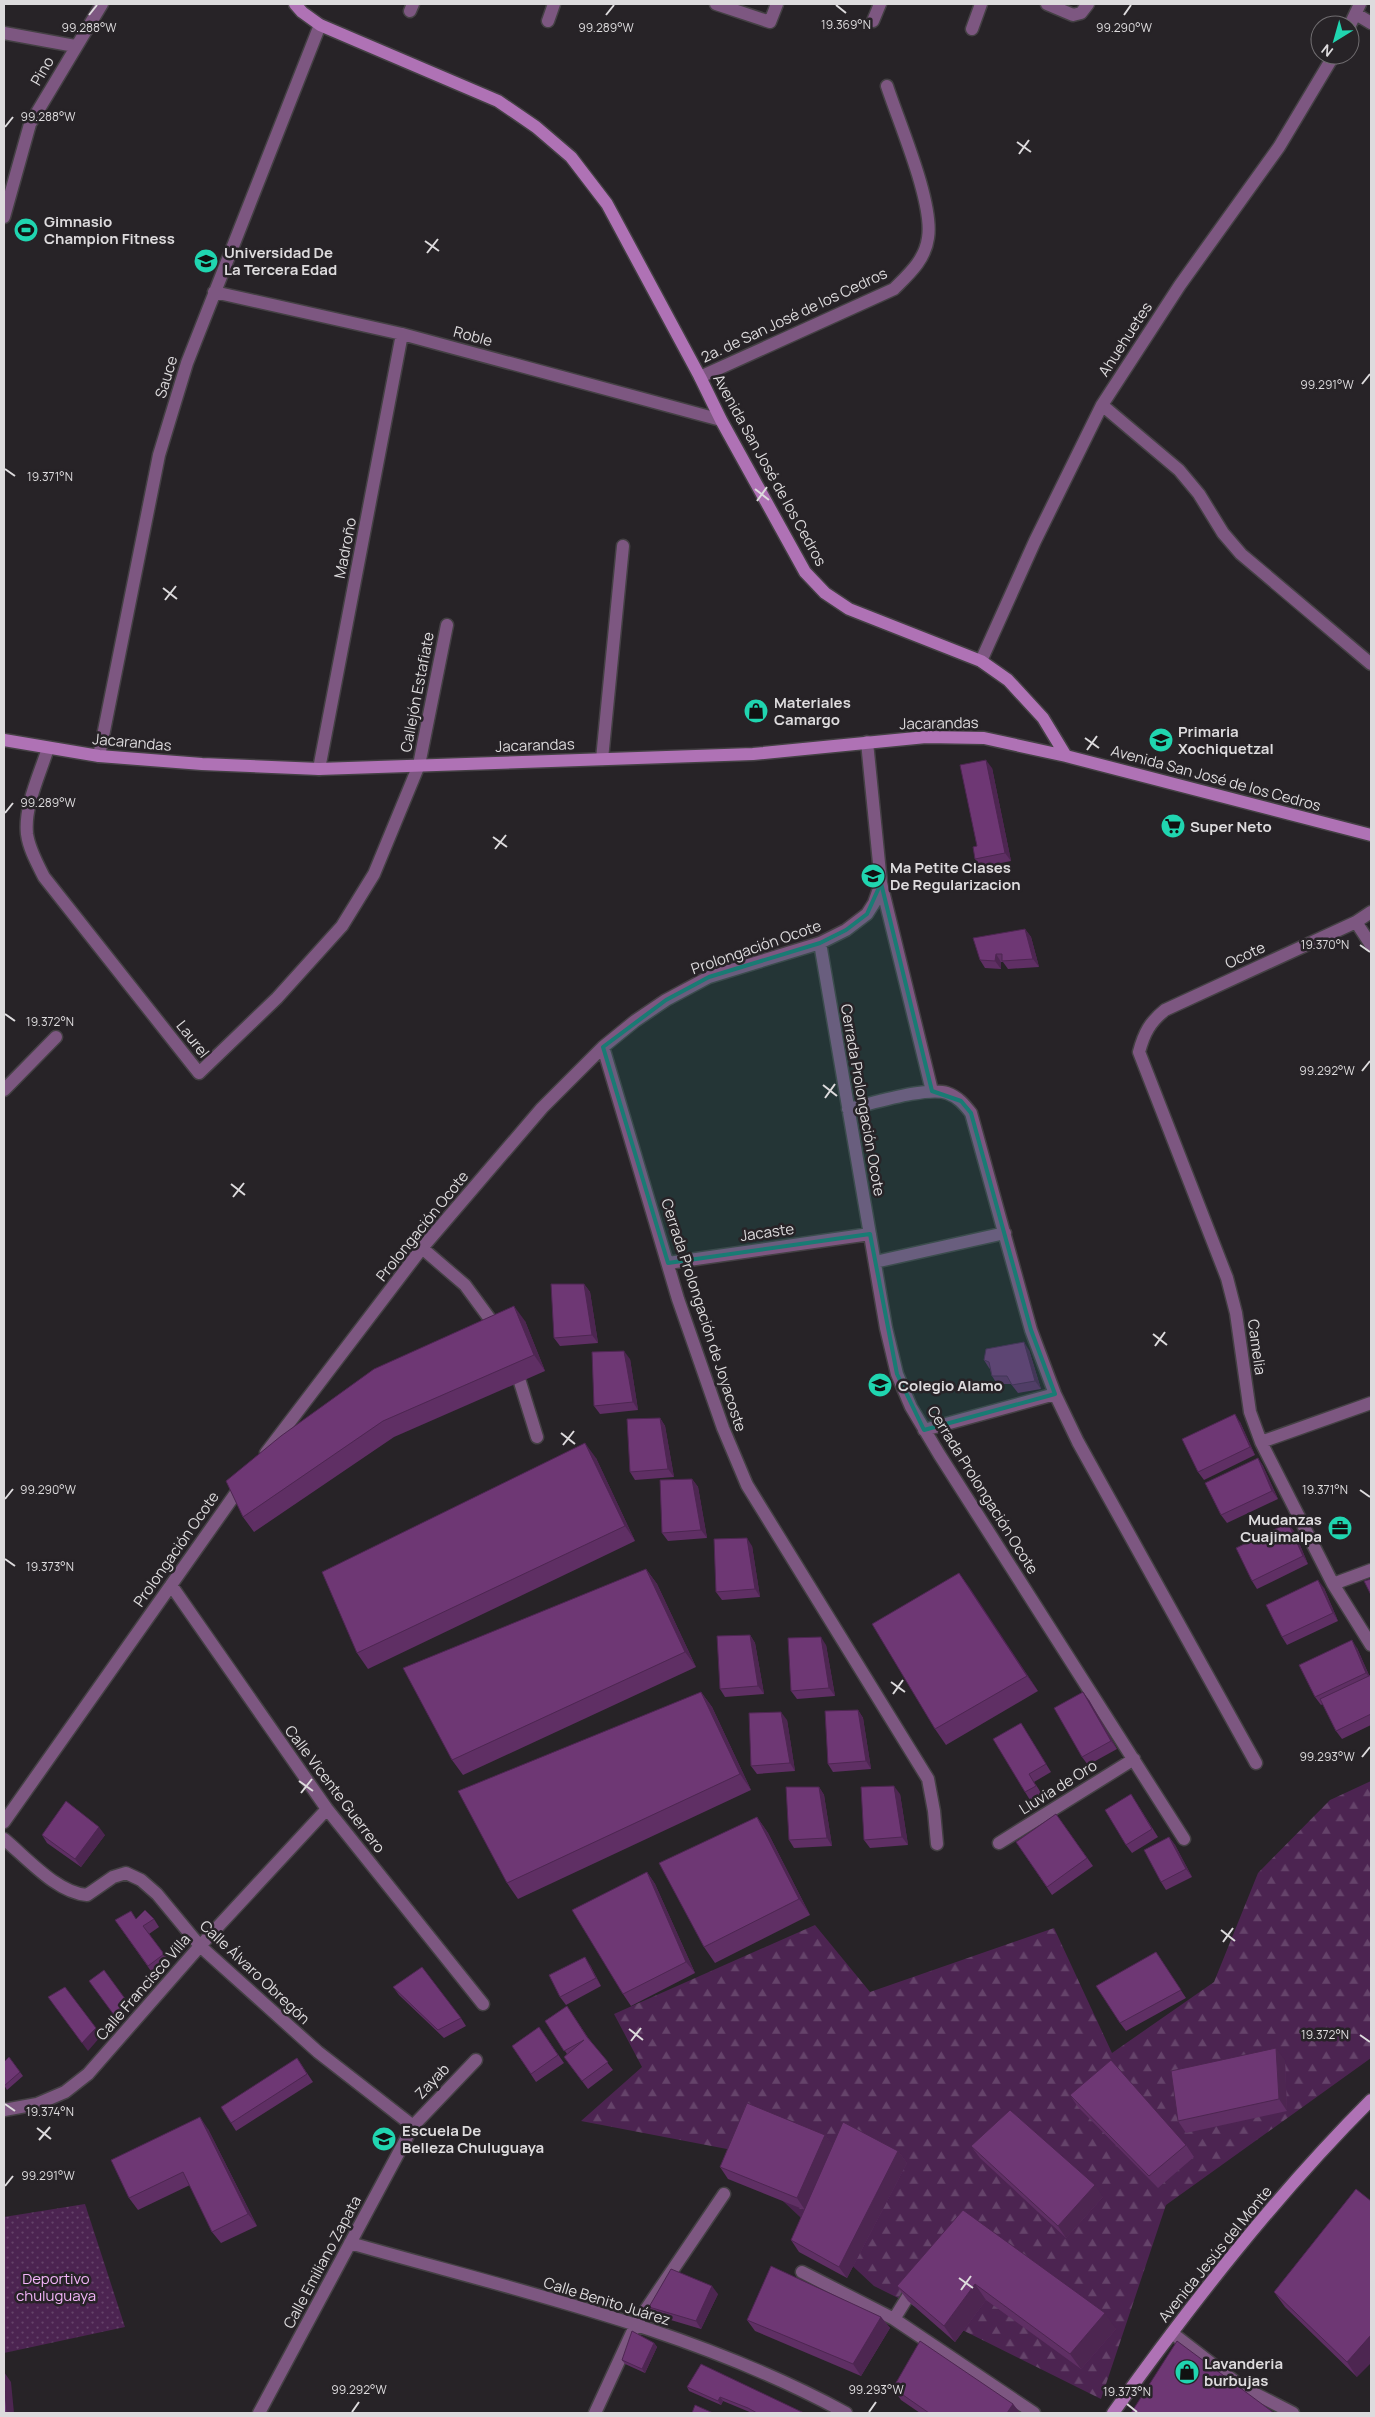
<svg xmlns="http://www.w3.org/2000/svg" width="1375" height="2417" font-family="Manrope,sans-serif">
<defs>
<pattern id="grass-dots" width="8" height="8" patternUnits="userSpaceOnUse" patternTransform="scale(1.25)"><rect width="8" height="8" fill="#4c2451"/><path d="M2 2h.1M6 6h.1" fill="none" stroke="#65436a" stroke-width="1.8" stroke-linecap="round"/></pattern>
<pattern id="forest-firs" width="22" height="20" patternUnits="userSpaceOnUse" patternTransform="scale(1.25)"><rect width="22" height="20" fill="#4c2451"/><path d="M5 1l3.5 6h-7zM16 11l3.5 6h-7z" fill="#65436a"/></pattern>
</defs>
<rect width="100%" height="100%" fill="#272327"/>
<path fill="url(#grass-dots)" d="M85,2204L125,2327L4,2353V2217Z"/>
<path fill="url(#forest-firs)" d="M1371,1781V2058L1166,2205L1101,2399L874,2286L727,2149L581,2121L642,2067L614,2014L815,1925L870,1992L1054,1928L1112,2053L1214,1982L1258,1873L1330,1800Z"/>
<g fill="none" stroke-linecap="round" stroke-linejoin="round">
<defs>
<path id="street" d="M716,4L770,22L777,4
M1047,4L1073,15L1081,13L1088,4
M410,11L413,4
M1356,14L1371,23
M548,21L554,4
M873,21L880,4
M1350,25L1360,4
M972,29L981,4
M4,33L75,46
M4,217L30,124L102,4
M214,292L402,334L721,420
M700,377L894,289C909,274 925,260 928,238C934,203 899,123 887,86
M1102,405L1179,470L1199,494L1223,533L1241,554L1371,664
M981,661L1035,541L1102,405L1180,285L1279,147L1334,55
M48,748C40,774 24,806 27,834C29,849 37,863 44,877L199,1073L277,998L342,926L374,874L419,765L447,625
M99,756L159,455L187,363L320,25
M602,759L623,546
M319,769L402,334
M881,883L932,1091
M1371,912L1356,922L1165,1010C1150,1022 1144,1033 1139,1052L1227,1278L1236,1313L1250,1412L1261,1442L1333,1584L1371,1645
M1356,922L1371,945
M820,943L886,1328L897,1374L911,1407L939,1454L1184,1839
M603,1047L678,1299L723,1428L747,1485L928,1779L934,1811L937,1844
M4,1090L56,1037
M848,1109C871,1104 927,1086 947,1093C958,1097 964,1104 971,1113L1031,1330L1055,1394L1078,1442L1256,1763
M422,1248L465,1285L498,1330
M875,1262L1005,1233
M668,1263L870,1234
M520,1382L537,1437
M924,1430L1055,1394
M1261,1442L1371,1403
M266,1453L422,1248L542,1108L603,1047L635,1021L666,1000L709,977L820,943L846,930L867,914L874,903L881,883L867,742
M1333,1584L1371,1570
M171,1585L327,1809L483,2004
M4,1822L243,1483
M4,1839C27,1858 57,1893 87,1895L113,1877L126,1873L141,1880L157,1894L200,1946L318,2052L413,2126
M999,1843L1134,1759
M4,2110L37,2104L65,2092L88,2074L200,1946L327,1809
M350,2243C518,2291 692,2329 846,2413
M802,2272L894,2319L1034,2413
M894,2319L915,2285
M1172,2333L1242,2387L1293,2413
M259,2413L413,2126L476,2060
M595,2413L636,2324L724,2194"/>
<path id="secondary" d="M295,4L302,12L320,25L498,101L536,127L571,157L607,204L700,377L721,420L805,572L825,593L849,609L981,661L1008,680L1043,718L1066,756
M4,740L99,756L202,764L319,769L753,754L926,737L984,738L1066,756L1371,835
M1113,2413C1192,2303 1275,2196 1371,2100"/>
</defs>
<use href="#street" stroke="#444044" stroke-width="15"/>
<use href="#secondary" stroke="#444044" stroke-width="15"/>
<use href="#street" stroke="#7d5781" stroke-width="12"/>
<use href="#secondary" stroke="#af72b5" stroke-width="12"/>
</g>
<path fill="#5f2f64" d="M992,768L1011,861L981,867L975,859L977,846Z
M1025,929L1031,937L1039,967L1008,969L1003,962H1001V969L985,968L980,960Z
M584,1284L590,1292L598,1343L560,1346L554,1338Z
M525,1321L545,1371L394,1437L254,1532L243,1517Z
M1029,1350L1041,1389L1018,1393L1011,1384H997L992,1376L990,1369L989,1368L984,1360Z
M630,1359L638,1410L600,1414L594,1406Z
M660,1418L665,1426L674,1477L635,1480L630,1472Z
M1240,1422L1255,1455L1204,1480L1198,1472Z
M596,1458L635,1541L368,1669L357,1653Z
M1258,1458L1263,1466L1278,1499L1227,1523L1221,1515Z
M692,1479L698,1487L707,1538L668,1541L662,1533Z
M1294,1531L1308,1564L1257,1589L1252,1581Z
M752,1546L760,1597L722,1600L716,1592Z
M646,1569L657,1584L696,1667L463,1775L452,1760Z
M959,1573L1038,1691L946,1745L935,1729Z
M1324,1588L1338,1621L1287,1645L1282,1637Z
M750,1635L755,1643L764,1694L725,1697L720,1689Z
M826,1645L835,1696L797,1699L791,1691Z
M1357,1648L1369,1675H1371V1725L1342,1739L1336,1731L1323,1704L1321,1705L1315,1697Z
M701,1692L712,1707L751,1790L518,1899L507,1883Z
M1089,1700L1117,1749L1088,1765L1082,1757Z
M858,1710L863,1718L871,1769L833,1772L828,1764Z
M787,1720L795,1771L757,1774L751,1766Z
M1021,1723L1051,1772L1034,1782L1042,1794L1030,1800L1025,1792Z
M819,1787L824,1795L832,1846L794,1848L789,1840Z
M900,1794L908,1845L870,1848L864,1840Z
M1136,1802L1158,1837L1132,1853L1126,1845Z
M1056,1814L1093,1866L1052,1895L1016,1842Z
M757,1817L768,1833L810,1915L715,1963L704,1947Z
M42,1835H105L81,1867L47,1843Z
M1169,1837L1175,1845L1192,1877L1166,1890L1161,1882Z
M647,1872L655,1884L695,1973L631,2006L623,1994Z
M136,1919H154L159,1927L149,1934L170,1962L153,1974L115,1920Z
M1156,1952L1186,1998L1126,2031L1120,2023Z
M590,1965L601,1986L566,2005L560,1997Z
M393,1987L461,2018L466,2026L444,2038L399,1995Z
M567,2006L589,2039L613,2070L588,2089L564,2057L567,2054L545,2021Z
M539,2027L564,2063L536,2082L512,2046Z
M9,2057L23,2076L7,2090L4,2085Z
M297,2058L313,2082L236,2131L231,2123Z
M1285,2060L1287,2111L1186,2133L1178,2121Z
M1070,2095L1186,2145L1194,2157L1158,2188L1078,2107Z
M208,2129L257,2226L221,2243L212,2232L190,2185L138,2210L129,2198Z
M825,2135L833,2146L898,2151L907,2163L847,2278L799,2252L791,2240L805,2210L728,2179L720,2167Z
M971,2146L1103,2197L1066,2238L980,2158Z
M1356,2189L1357,2377L1285,2307L1274,2292Z
M963,2210L1116,2329L1081,2369L986,2300L955,2342L908,2301L897,2286Z
M718,2294L701,2329L654,2315L649,2307Z
M881,2317L890,2328L861,2376L755,2331L747,2320Z
M654,2343L657,2347L645,2373L625,2364L622,2360Z
M687,2387L804,2413H752L723,2401L721,2405L689,2391Z
M893,2388L1013,2404L1020,2413H920L901,2400Z"/>
<path fill="#4d2651" d="M986,760L992,768L1011,861L1005,853Z
M1025,929L1031,937L1039,967L1033,959Z
M996,954L1001,962V969L995,961Z
M584,1284L590,1292L598,1343L592,1335Z
M514,1306L525,1321L545,1371L534,1355Z
M1024,1342L1029,1350L1041,1389L1035,1381Z
M624,1351L630,1359L638,1410L633,1402Z
M1235,1414L1240,1422L1255,1455L1250,1447Z
M660,1418L665,1426L674,1477L668,1469Z
M585,1443L596,1458L635,1541L625,1526Z
M1258,1458L1263,1466L1278,1499L1272,1491Z
M692,1479L698,1487L707,1538L701,1530Z
M1288,1523L1294,1531L1308,1564L1303,1556Z
M747,1538L752,1546L760,1597L755,1589Z
M646,1569L657,1584L696,1667L685,1652Z
M959,1573L970,1588L1038,1691L1027,1676Z
M1318,1580L1324,1588L1338,1621L1333,1613Z
M750,1635L755,1643L764,1694L758,1686Z
M821,1637L826,1645L835,1696L829,1688Z
M1352,1640L1357,1648L1371,1680L1366,1673Z
M701,1692L712,1707L751,1790L740,1774Z
M1083,1692L1089,1700L1117,1749L1111,1741Z
M858,1710L863,1718L871,1769L866,1761Z
M781,1712L787,1720L795,1771L790,1763Z
M894,1786L900,1794L908,1845L902,1837Z
M819,1787L824,1795L832,1846L827,1838Z
M757,1817L768,1833L810,1915L799,1899Z
M99,1827L105,1835L81,1867L75,1859Z
M1169,1837L1175,1845L1192,1877L1186,1869Z
M647,1872L655,1884L695,1973L686,1962Z
M585,1957L590,1965L601,1986L596,1978Z
M126,2000L129,2004L117,2019L114,2015Z
M96,2028L101,2036L88,2051L82,2043Z
M1276,2048L1285,2060L1287,2111L1279,2099Z
M200,2117L208,2129L257,2226L248,2214Z
M825,2135L834,2147L805,2210L797,2198Z
M898,2151L907,2163L847,2278L839,2267Z
M1095,2185L1103,2197L1066,2238L1058,2226Z
M975,2284L986,2300L955,2342L944,2326Z
M712,2286L718,2294L701,2329L696,2321Z
M1105,2313L1116,2329L1081,2369L1070,2354Z
M881,2317L890,2328L861,2376L853,2364Z
M1371,2335V2363L1357,2377L1347,2362Z
M654,2343L657,2347L645,2373L642,2369Z
M4,2372L11,2382L14,2413H7L4,2381Z
M720,2397L723,2401L721,2405L718,2401Z
M1013,2404L1020,2413H1007Z"/>
<path fill="#6e3774" stroke="#4d2651" d="M986,760L1005,853L975,859L973,847L977,846L960,765Z
M1025,929L1033,959L1002,961V954H996L995,961L980,960L973,938Z
M551,1284H584L592,1335L554,1338Z
M514,1306L534,1355L383,1421L243,1517L226,1481L281,1436L374,1369Z
M1024,1342L1035,1381L1012,1385L1007,1376H992L989,1362L984,1360L986,1349Z
M624,1351L633,1402L594,1406L592,1352Z
M1235,1414L1250,1447L1198,1472L1182,1439Z
M660,1418L668,1469L630,1472L627,1419Z
M585,1443L625,1526L357,1653L322,1572Z
M1258,1458L1272,1491L1221,1515L1205,1483Z
M692,1479L701,1530L662,1533L660,1480Z
M1288,1523L1303,1556L1252,1581L1236,1548Z
M747,1538L755,1589L716,1592L714,1539Z
M646,1569L685,1652L452,1760L403,1668Z
M959,1573L1027,1676L935,1729L872,1624Z
M1371,1579V1595L1364,1581Z
M1318,1580L1333,1613L1282,1637L1266,1605Z
M750,1635L758,1686L720,1689L717,1636Z
M821,1637L829,1688L791,1691L788,1638Z
M1352,1640L1366,1673L1315,1697L1299,1665Z
M1371,1675V1714L1336,1731L1320,1699Z
M701,1692L740,1774L507,1883L458,1791Z
M1083,1692L1111,1741L1082,1757L1054,1708Z
M858,1710L866,1761L828,1764L825,1711Z
M781,1712L790,1763L751,1766L749,1713Z
M1021,1723L1046,1764L1029,1774L1036,1786L1025,1792L993,1739Z
M894,1786L902,1837L864,1840L861,1787Z
M786,1787H819L827,1838L789,1840Z
M1131,1794L1152,1829L1126,1845L1105,1810Z
M66,1801L99,1827L75,1859L42,1835Z
M1056,1814L1087,1858L1047,1887L1016,1842Z
M757,1817L799,1899L704,1947L659,1863Z
M1169,1837L1186,1869L1161,1882L1144,1850Z
M647,1872L686,1962L623,1994L572,1910Z
M145,1910L154,1919L143,1926L164,1954L148,1966L115,1920L131,1911L136,1919Z
M1156,1952L1181,1990L1120,2023L1096,1986Z
M585,1957L596,1978L560,1997L549,1975Z
M422,1967L461,2018L438,2030L393,1987Z
M104,1970L126,2000L114,2015L89,1981Z
M65,1987L96,2028L82,2043L48,1997Z
M567,2006L587,2037L608,2062L582,2081L564,2057L584,2040L564,2051L545,2021Z
M539,2027L558,2055L531,2074L512,2046Z
M1276,2048L1279,2099L1178,2121L1171,2071Z
M9,2057L20,2072L4,2086V2062Z
M297,2058L307,2074L231,2123L221,2107Z
M1111,2060L1186,2145L1149,2176L1070,2095Z
M747,2103L825,2135L797,2198L720,2167Z
M1010,2110L1095,2185L1058,2226L971,2146Z
M200,2117L248,2214L212,2232L183,2172L129,2198L111,2160Z
M843,2122L898,2151L839,2267L791,2240Z
M1356,2189L1371,2201V2335L1347,2362L1274,2292Z
M963,2210L1105,2313L1070,2354L975,2284L944,2326L897,2286Z
M771,2266L881,2317L853,2364L747,2320Z
M671,2269L712,2286L696,2321L649,2307Z
M632,2331L654,2343L642,2369L622,2360Z
M920,2341L1013,2404L1007,2413H929L893,2388Z
M1177,2341L1274,2413H1131Z
M701,2364L804,2413H757L748,2408L720,2397L718,2401L687,2387Z
M4,2381L7,2413H4Z
M695,2405L713,2413H692Z"/>
<path fill="#197b74" fill-opacity="0.2" stroke="#197b74" stroke-width="4" stroke-linejoin="round" d="M881,883L932,1091L961,1101L971,1113L1031,1330L1055,1394L924,1430L897,1374L870,1234L668,1263L603,1047L666,1000L709,977L820,943L846,930L867,914Z"/>
<path fill="none" stroke="#dddbdd" stroke-width="2" d="M836,5L846,13M89,15L97,5M606,15L614,5M1124,15L1131,5M5,127L13,117M1017,142L1031,152M1019,154L1029,140M425,241L439,251M427,253L438,239M1362,384L1370,374M5,469L15,476M755,489L769,500M757,501L767,487M163,588L177,599M165,600L176,586M1085,738L1099,748M1087,750L1097,736M5,813L13,803M493,837L507,847M495,849L506,835M1360,945L1370,952M5,1014L15,1021M1362,1071L1370,1061M823,1085L837,1096M825,1098L835,1084M231,1184L245,1195M233,1197L244,1183M1153,1334L1167,1345M1155,1346L1165,1332M561,1433L575,1444M563,1445L574,1431M1360,1490L1370,1497M5,1499L13,1489M5,1559L15,1566M891,1682L905,1692M893,1694L903,1680M1362,1757L1370,1747M299,1781L313,1791M301,1793L312,1779M1221,1930L1235,1941M1223,1942L1233,1928M629,2029L643,2040M1360,2035L1370,2042M631,2041L641,2028M5,2104L15,2111M37,2128L51,2139M39,2140L50,2127M5,2186L13,2176M959,2278L973,2288M961,2290L971,2276M1127,2404L1137,2412M352,2412L359,2402M869,2412L876,2402"/>
<defs>
<symbol id="stadium-disc" viewBox="-11 -11 22 22"><circle r="9.5" fill="#20d5b0" stroke="#272327"/><path d="M0-5a6.5 5 0 1 0 0 10a6.5 5 0 1 0 0-10ZM-3.5-1.8h7v3.6h-7Z" fill="#111"/></symbol>
<symbol id="university-disc" viewBox="-11 -11 22 22"><circle r="9.5" fill="#20d5b0" stroke="#272327"/><path d="M0-5L7-2L0 1L-7-2ZM-4 1L0 2.5L4 1V4Q0 6-4 4Z" fill="#111"/></symbol>
<symbol id="shop-disc" viewBox="-11 -11 22 22"><circle r="9.5" fill="#20d5b0" stroke="#272327"/><path d="M-5-2.5h2.3a2.7 3.5 0 0 1 5.4 0H5L5.5 6h-11ZM-1.5-2.5h3a1.5 2.3 0 0 0-3 0Z" fill="#111"/></symbol>
<symbol id="school-disc" viewBox="-11 -11 22 22"><circle r="9.5" fill="#20d5b0" stroke="#272327"/><path d="M0-5L7-2L0 1L-7-2ZM-4 1L0 2.5L4 1V4Q0 6-4 4Z" fill="#111"/></symbol>
<symbol id="supermarket-disc" viewBox="-11 -11 22 22"><circle r="9.5" fill="#20d5b0" stroke="#272327"/><path d="M-6-5.5h2.5l.6 2H6L4.5 2H-2.5L-4.4-4H-6ZM-1.5 3.2a1.3 1.3 0 1 0 .1 0ZM3 3.2a1.3 1.3 0 1 0 .1 0Z" fill="#111"/></symbol>
<symbol id="office-disc" viewBox="-11 -11 22 22"><circle r="9.5" fill="#20d5b0" stroke="#272327"/><path d="M-6-3h4V-5.5h4V-3h4V5H-6ZM-1-4.5V-3h2v-1.5ZM-6 0V1H6V0Z" fill="#111"/></symbol>
</defs>
<g fill-rule="evenodd">
<use href="#stadium-disc" x="12" y="216" width="28" height="28"/>
<use href="#university-disc" x="192" y="247" width="28" height="28"/>
<use href="#shop-disc" x="742" y="697" width="28" height="28"/>
<use href="#school-disc" x="1147" y="726" width="28" height="28"/>
<use href="#supermarket-disc" x="1159" y="812" width="28" height="28"/>
<use href="#university-disc" x="859" y="862" width="28" height="28"/>
<use href="#school-disc" x="866" y="1371" width="28" height="28"/>
<use href="#office-disc" x="1326" y="1514" width="28" height="28"/>
<use href="#university-disc" x="370" y="2125" width="28" height="28"/>
<use href="#shop-disc" x="1173" y="2358" width="28" height="28"/>
</g>
<g text-anchor="middle" dominant-baseline="central" stroke-width="5" stroke-linejoin="round" paint-order="stroke">
<g font-size="15" fill="#dddbdd" stroke="#272327">
<text transform="translate(42 71) rotate(-60)">Pino</text>
<text transform="translate(794 315) rotate(-25)">2a. de San José de los Cedros</text>
<text transform="translate(473 336) rotate(15)">Roble</text>
<text transform="translate(1125 339) rotate(-57)">Ahuehuetes</text>
<text transform="translate(166 377) rotate(-73)">Sauce</text>
<text transform="translate(770 470) rotate(61)">Avenida San José de los Cedros</text>
<text transform="translate(345 548) rotate(-79)">Madroño</text>
<text transform="translate(417 692) rotate(-79)">Callejón Estafiate</text>
<text transform="translate(939 723) rotate(-1)">Jacarandas</text>
<text transform="translate(132 742) rotate(5)">Jacarandas</text>
<text transform="translate(535 745) rotate(-2)">Jacarandas</text>
<text transform="translate(1216 778) rotate(15)">Avenida San José de los Cedros</text>
<text transform="translate(756 947) rotate(-19)">Prolongación Ocote</text>
<text transform="translate(1245 955) rotate(-25)">Ocote</text>
<text transform="translate(193 1039) rotate(52)">Laurel</text>
<text transform="translate(863 1100) rotate(80)">Cerrada Prolongación Ocote</text>
<text transform="translate(422 1226) rotate(-51)">Prolongación Ocote</text>
<text transform="translate(767 1232) rotate(-8)">Jacaste</text>
<text transform="translate(704 1315) rotate(72)">Cerrada Prolongación de Joyacoste</text>
<text transform="translate(1257 1347) rotate(82)">Camelia</text>
<text transform="translate(983 1490) rotate(58)">Cerrada Prolongación Ocote</text>
<text transform="translate(176 1549) rotate(-55)">Prolongación Ocote</text>
<text transform="translate(1058 1787) rotate(-32)">Lluvia de Oro</text>
<text transform="translate(335 1789) rotate(53)">Calle Vicente Guerrero</text>
<text transform="translate(255 1972) rotate(43)">Calle Álvaro Obregón</text>
<text transform="translate(143 1987) rotate(-49)">Calle Francisco Villa</text>
<text transform="translate(432 2081) rotate(-46)">Zayab</text>
<text transform="translate(1215 2254) rotate(-51)">Avenida Jesús del Monte</text>
<text transform="translate(322 2262) rotate(-62)">Calle Emiliano Zapata</text>
<text transform="translate(607 2301) rotate(17)">Calle Benito Juárez</text>
</g>
<g font-size="15" font-weight="bold" fill="#dddbdd" stroke="#272327" text-anchor="start">
<text x="44" y="221">Gimnasio<tspan x="44" dy="17">Champion Fitness</tspan></text>
<text x="224" y="252">Universidad De<tspan x="224" dy="17">La Tercera Edad</tspan></text>
<text x="774" y="702">Materiales<tspan x="774" dy="17">Camargo</tspan></text>
<text x="1178" y="731">Primaria<tspan x="1178" dy="17">Xochiquetzal</tspan></text>
<text x="1190" y="826">Super Neto</text>
<text x="890" y="867">Ma Petite Clases<tspan x="890" dy="17">De Regularizacion</tspan></text>
<text x="898" y="1385">Colegio Alamo</text>
<text x="1322" y="1519" text-anchor="end">Mudanzas<tspan x="1322" dy="17">Cuajimalpa</tspan></text>
<text x="402" y="2130">Escuela De<tspan x="402" dy="17">Belleza Chuluguaya</tspan></text>
<text x="1204" y="2363">Lavanderia<tspan x="1204" dy="17">burbujas</tspan></text>
</g>
<g font-size="15" fill="#f3b4f9" stroke="#272327">
<text x="56" y="2278">Deportivo<tspan x="56" dy="17">chuluguaya</tspan></text>
</g>
</g>
<g font-size="12" text-anchor="middle" fill="#dddbdd" stroke="#272327" stroke-width="5" stroke-linejoin="round" paint-order="stroke">
<text x="846" y="29">19.369°N</text>
<text x="89" y="32">99.288°W</text>
<text x="606" y="32">99.289°W</text>
<text x="1124" y="32">99.290°W</text>
<text x="48" y="121">99.288°W</text>
<text x="1327" y="389">99.291°W</text>
<text x="50" y="481">19.371°N</text>
<text x="48" y="807">99.289°W</text>
<text x="1325" y="949">19.370°N</text>
<text x="50" y="1026">19.372°N</text>
<text x="1327" y="1075">99.292°W</text>
<text x="48" y="1494">99.290°W</text>
<text x="1325" y="1494">19.371°N</text>
<text x="50" y="1571">19.373°N</text>
<text x="1327" y="1761">99.293°W</text>
<text x="1325" y="2039">19.372°N</text>
<text x="50" y="2116">19.374°N</text>
<text x="48" y="2180">99.291°W</text>
<text x="359" y="2394">99.292°W</text>
<text x="876" y="2394">99.293°W</text>
<text x="1127" y="2396">19.373°N</text>
</g>
<rect width="1375" height="2417" fill="none" stroke="#dddbdd" stroke-width="10"/>
<g transform="translate(1335 40) rotate(217)"><circle r="24" fill="#272327" stroke="#706d70"/>
<path d="M0-4L9 19L0 12L-9 19Z" fill="#20d5b0"/>
<text y="-8" font-size="14" font-weight="bold" text-anchor="middle" fill="#dddbdd">N</text>
</g>
</svg>
